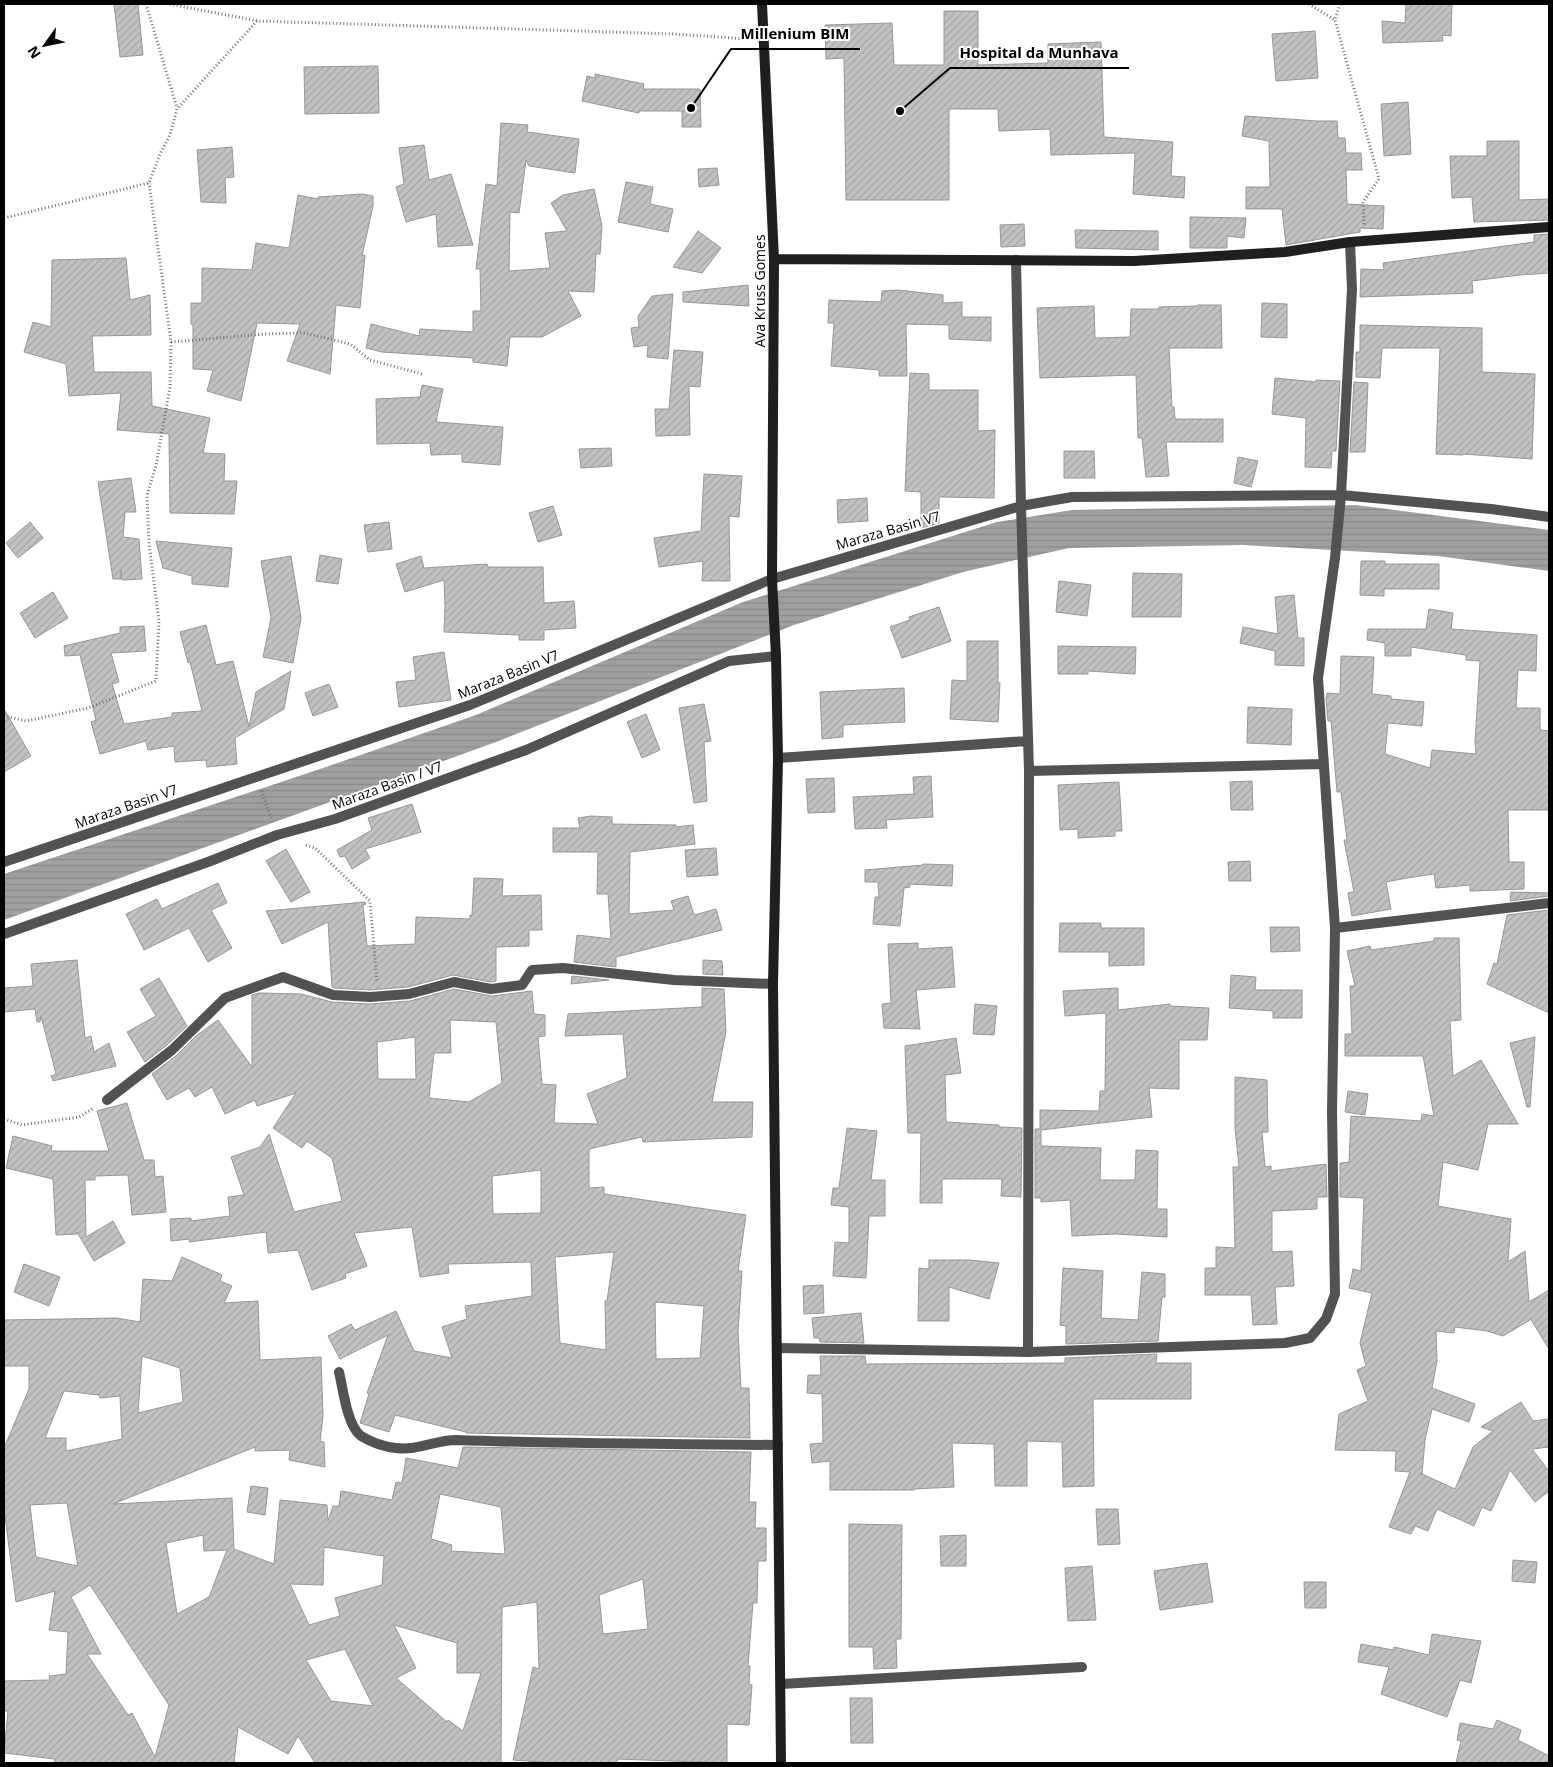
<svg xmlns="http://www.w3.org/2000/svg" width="1553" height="1767" font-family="'Open Sans',sans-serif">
<defs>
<pattern id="water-rules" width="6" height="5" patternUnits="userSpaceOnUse" patternTransform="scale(1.25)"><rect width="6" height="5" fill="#a0a0a0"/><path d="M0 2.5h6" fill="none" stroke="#888"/></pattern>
<pattern id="building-hatch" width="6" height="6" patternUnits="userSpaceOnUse" patternTransform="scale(1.25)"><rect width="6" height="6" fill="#c2c2c2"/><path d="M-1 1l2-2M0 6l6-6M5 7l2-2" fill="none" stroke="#a5a5a5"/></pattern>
</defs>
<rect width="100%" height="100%" fill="#fff"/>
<path fill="url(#water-rules)" d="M1356,505L1549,530V571L1438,556L1243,545L1069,548L963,572L794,625L496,742L4,920V874L326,767L476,715L743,602L997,522L1072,510Z"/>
<path fill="url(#building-hatch)" stroke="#969696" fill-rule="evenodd" d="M114,4H138L143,55L120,57Z
M1406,4H1452L1451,36L1442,35L1443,41L1383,43L1382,21L1405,23Z
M944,11H978V65L1048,63V44L1101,42L1104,137L1173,142L1171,176L1185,177L1184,198L1133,194L1135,153L1051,155L1050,129L999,131L998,109H949V200H846L844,58L826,59L825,25L892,23L894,65H944Z
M1315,31L1318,78L1276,81L1272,34Z
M378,66L379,113L305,114L304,67Z
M595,74L644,84L643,89H700L701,127H682V111H639V113L582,101L587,76L595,78Z
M1408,102L1411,154L1384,156L1381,104Z
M1245,116L1317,121H1337L1338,138H1345L1346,153H1361L1362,170H1346L1347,204L1384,206L1383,229L1360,228V232L1286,245L1282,209H1246V187H1270L1269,141L1242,136Z
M501,123L528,125L527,132L579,139L575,173L529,166L526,160L519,213L510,212L509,271L550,268L545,233L567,231L551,203L563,195L594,189L602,226L600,254H596L594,292L568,291L581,316L542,337H510L507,366L473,362V358L382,352L366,348L371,324L419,336L420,329L473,332V311H481L480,269H476L486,184L497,186Z
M1487,141H1519V200L1549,199V220L1474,222L1472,197L1452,198L1450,156H1487Z
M424,145L429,180L451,174L473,245L438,247L436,214L406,222L396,187L404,184L399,148Z
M232,147L234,177L225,178L226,203L201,202L197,150Z
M717,168L719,185L699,187L698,169Z
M626,182L653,187L650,204L673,209L668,232L618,222Z
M362,194L373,196V206L362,256L365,255L360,308L336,305L330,374L287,361L300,324L257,323L241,401L207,391L213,370L193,369V325L191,324V303H202V268L252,270L256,243L289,248L298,195L318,199V197Z
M1190,217L1246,218L1244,238L1227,236V248H1190Z
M1024,224L1025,246L1001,247L1000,225Z
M1075,230L1158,231V250L1076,248Z
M698,231L721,248L702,273L673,267Z
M1549,234V273L1520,275L1472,281L1473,293L1360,297L1361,269L1384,270L1383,263L1534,242V235Z
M126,258L130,300L150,295L151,335L92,336L94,372H151L152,406L210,418L203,453L225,454L224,481H237L234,514L170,513L169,434L117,430L121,393L69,396L66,364L24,352L33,322L51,327L52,260Z
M748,285L749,306L683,302V292Z
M898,290L943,295V303L962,302V317H991V341L949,339V325L906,324L907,376H879V370L831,366L834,323H828L829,300L881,302L882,291Z
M673,294L668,359L647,357L648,345L634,347L631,328L639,327L638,316L652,296Z
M1262,303L1287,304V338L1261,337Z
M1197,305H1221L1222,348H1169L1172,407H1174L1175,419H1223V442H1166L1169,476L1146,477L1142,438H1138L1136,375L1040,378L1037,308L1094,306L1095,338L1130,337L1131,309H1159V307L1197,306Z
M1360,325L1482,328V372L1535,374L1532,459L1463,454V455L1436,454L1440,348H1382L1380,378L1356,377V352H1360Z
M674,350L703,352L700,387L689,386L690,435L656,436L655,409H669Z
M910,373L929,374V390H978V431L995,430L994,498L939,497V523L921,528V492L905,491Z
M1275,378L1316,382V380L1340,381L1336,451H1332L1331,468L1305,467L1306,418L1272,414Z
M1354,382L1368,383L1365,452H1350Z
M422,385L443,389L436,422L503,427L500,465L462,462V454L431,455L430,443L377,444L376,399L420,397Z
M611,448L612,466L581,468L579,449Z
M1064,451H1094L1095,478H1064Z
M1238,457L1258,461L1251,487L1234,483Z
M704,474L742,476L739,517L729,516L730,581H702L703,561L659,567L654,538L701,531Z
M131,478L136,512H125L123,537L139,539L142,579L122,580L121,570V579H113L98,482Z
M867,498L868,521L838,523L837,500Z
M553,506L562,535L538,542L529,513Z
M30,522L43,538L18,558L6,543Z
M389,522L392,549L368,552L364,525Z
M156,541L232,548L228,587L192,584V576L163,568Z
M320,555L342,559L338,584L316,581Z
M291,556L301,618L293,663L263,657L271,618L261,561Z
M421,556L424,568L487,564L488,567H543L544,603L574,601L576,628L544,630V640H519V635L444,632L445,607L444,580L405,592L396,564Z
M1361,561H1385V564H1439V589H1384V596L1360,595Z
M1133,573L1182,574L1181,617H1132Z
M1059,581L1091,585L1087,616L1056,612Z
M53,592L68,618L35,638L20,613Z
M1294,595L1298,638H1304V666L1275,665V651L1240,643L1243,627L1278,634L1275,597Z
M939,607L951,641L902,658L890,627L910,620L909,617Z
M1429,609L1453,613L1451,629L1537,635L1536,671L1518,670L1516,708H1540V730L1549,731V810H1508L1509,862H1524V889L1470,891V885L1436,888L1434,874L1407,878L1386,882L1391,909L1352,916L1348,893L1354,892L1344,840H1347L1341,792H1337L1331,721H1328L1326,699L1327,693L1340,694L1341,656L1374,657L1372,694L1391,696V699L1424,702L1422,726L1388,723L1385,754L1430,768L1432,750L1476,754L1475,742L1480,661L1466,660V655L1411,647V656H1385V643L1367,640L1368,629H1426Z
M206,625L216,665L233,661L249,727L256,692L291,671L284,709L235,738L237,764L207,767L206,760L175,762L174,746L148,750L146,741L100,754L91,722L96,720L80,655L65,656L64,646L120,633V627L144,626L146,651L111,653L119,682L112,684L124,724L172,717V713L202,711L190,662L188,663L180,632Z
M967,641H998V683H1000L998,722L950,719L952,680L967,681Z
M1058,646L1136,647L1135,674L1088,671V674H1058Z
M444,652L451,700L399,707L396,682L416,680L413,657Z
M329,684L338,707L313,716L305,693Z
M904,688L905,722L843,725V737L822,739L820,692Z
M704,704L711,741L704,742L707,801L694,803L679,708Z
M1248,707L1292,709L1291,745L1247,743Z
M4,709L31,756L4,772Z
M646,714L660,750L642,758L627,722Z
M931,776L933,817L886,820L887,828L855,829L853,797L914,794L913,777Z
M834,778L835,812L808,813L806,779Z
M1252,781L1253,810H1231L1230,782Z
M1119,782L1122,831H1115V836L1078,838V829L1060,830L1058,785Z
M412,804L421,832L365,849L370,858L352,869L345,856L340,857L337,850L372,830L368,818Z
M591,816L612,817V824L676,825V827L693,825L695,844L630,852L629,914L674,910L671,901L688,896L694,915L716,909L722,930L616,957V967L574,962L577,935L611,939L608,894H597L598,852H553V828H580L578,818Z
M716,848L718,875L687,877L685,850Z
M286,849L310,892L291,902L266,861Z
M1250,861L1251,881H1229L1228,862Z
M923,864L953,865L952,886L909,884L910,887L904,888L900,926L873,924L875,897H879L878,882H865V870L923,865Z
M474,878L503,879L502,896L541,895L542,930H529V946L496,947V981L491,982L453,975L408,987L370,990L334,988L332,987L328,922L282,944L266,911L365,902L366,904L363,905L367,946L415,944L416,917L470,919V915H472Z
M218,883L227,903L211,910L232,948L208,962L189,928L144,950L126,914L157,899L162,909Z
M1511,892L1549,893V896L1510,901Z
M1549,910V1013L1487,984L1494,963L1497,964L1507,915Z
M1060,923H1101V928H1144V965L1109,966V952H1059Z
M1270,927H1299L1300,951L1271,952Z
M1434,938H1459L1461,1020L1450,1021L1453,1076L1481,1060L1518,1124H1488L1478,1170L1443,1162L1438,1206L1511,1219L1508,1262L1525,1251L1529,1302L1549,1290V1349L1530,1318V1320L1503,1336L1487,1331L1455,1327L1454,1333L1436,1331L1437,1361L1432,1388L1475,1404L1469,1422L1432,1409L1425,1440L1422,1474L1420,1473L1455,1489L1473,1447L1493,1431L1481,1427L1521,1402L1533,1421L1549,1419V1447L1532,1449L1549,1471V1491L1535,1502L1510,1470L1491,1511L1482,1507L1474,1526L1437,1509L1428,1531L1415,1526L1411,1534L1389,1527L1410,1472L1395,1471L1396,1451L1335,1450L1339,1414L1368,1401L1357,1370L1366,1366L1360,1343L1372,1293L1349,1288L1353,1269L1361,1271L1364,1198L1340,1197V1163L1349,1162L1351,1116L1421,1121L1422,1114L1434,1116L1423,1056H1345V1034H1352L1350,986H1355L1347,951L1370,946L1371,950L1434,941Z
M918,943V949L952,947L955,987L916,990L920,1029L884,1028L882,1004L891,1003L888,944Z
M77,960L85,1038L91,1036L94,1052L109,1043L116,1066L53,1081L51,1076L56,1074L41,1016L40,1022H37L35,1009L4,1012V988L33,986L31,964Z
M703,960L722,961L723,975L703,974Z
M1231,975L1256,977L1255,990H1302V1018H1273V1011L1229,1008Z
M572,976L609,980L571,984Z
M159,978L187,1026L167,1045L145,1062L127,1032L156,1016L140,989Z
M702,988L724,989L726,1032L712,1102H753L752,1137L643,1142L642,1137L589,1149V1188L604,1187V1194L746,1215L738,1271H742L738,1332L741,1388H749L750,1438L466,1433V1432L395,1415L389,1432L360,1423L369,1394L367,1393L388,1335L340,1359L328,1336L351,1324L355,1330L396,1311L414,1351L452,1358L442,1327L467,1319L465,1306L532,1296L531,1262L448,1264L449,1273L420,1277L412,1227L354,1233L367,1266L345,1274L346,1278L312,1290L298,1250L268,1253L266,1232L189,1242L190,1239L171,1241L170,1219L191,1218V1221L230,1216L228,1197L244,1195L231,1157L260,1147L269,1134L294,1212L342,1201L332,1158L307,1141L302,1148L273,1128L296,1093L257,1106L255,1100L225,1114L212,1087L195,1097L189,1088L167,1100L152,1074L177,1055L196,1036L218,1020L252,1067V995L259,993L301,994L332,1002L370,1004L410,1001L454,989L492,996L532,991L534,1014L545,1015V1036L538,1037L542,1084L556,1085L554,1123L598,1124L587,1094L627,1078L623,1034L565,1036L568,1014L702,1007ZM450,1020L496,1022L502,1083L469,1102L429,1098L434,1053H451ZM415,1037L416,1079H378L377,1042ZM541,1170V1213L493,1214L492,1176ZM614,1252L607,1301H605L606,1350L560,1343L555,1257ZM655,1302L704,1306L700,1358L656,1359Z
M1118,988V1010L1170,1004V1006L1209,1008L1207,1040H1179V1089L1149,1088L1152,1117L1041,1130V1146L1101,1148L1100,1180H1135L1136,1150L1158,1151L1157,1209H1167V1237L1116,1234L1072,1236L1070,1200L1041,1202V1198H1035V1129H1040V1110L1099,1111L1100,1091H1105L1106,1013L1065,1016L1063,991Z
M975,1004L997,1006L994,1035L973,1034Z
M1535,1037L1530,1107H1527L1510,1043Z
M956,1038L961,1073L945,1075L946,1122L999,1125V1127L1022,1128L1021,1197L1001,1196L1002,1179H942V1203H920L921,1133H908L905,1046Z
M1235,1077L1267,1080L1268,1132H1262L1265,1167L1271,1166V1171L1326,1164L1327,1197H1317V1209L1272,1211V1252L1292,1251L1294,1286L1275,1287L1277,1324L1253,1325L1251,1295H1205V1268H1216V1247L1235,1248L1233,1167H1239L1235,1128Z
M1348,1091L1368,1094L1365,1115L1345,1112Z
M127,1103L144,1160H154L155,1177L163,1176L166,1212L132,1215L128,1175L95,1176V1180H85L86,1237L113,1221L125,1243L94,1261L77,1232V1234L56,1235L53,1179L6,1168L13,1136L52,1146L51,1151H109L97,1111Z
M847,1128L877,1131L871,1180H885V1216H869L866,1278L833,1276L835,1242L849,1243V1207L831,1205L833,1188H839Z
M182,1257L222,1275L220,1281L232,1286L224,1303L258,1301L260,1360L321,1357L323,1417L320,1441L324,1442L325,1467L289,1460L290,1450L255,1451V1447L113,1504L232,1498L234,1549L274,1564L280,1500L327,1505L328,1521L333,1506H339L341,1491L392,1500L396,1482L402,1483L406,1458L458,1468L463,1447L751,1452L749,1502H756L755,1528H766V1561H758L757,1603H753L748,1666H750L749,1684L752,1685L749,1725L727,1724V1763L617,1759V1763H556L513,1760L533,1667L539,1669L537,1602L502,1607L501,1763H315L298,1736L288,1754L238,1727L234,1763H54L55,1759L4,1753L8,1711H4V1681L50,1680L49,1676L66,1674L68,1632L49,1630L55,1591L16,1602L4,1508V1448L29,1389V1366H4V1320L116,1318L140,1322L143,1279L172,1281ZM142,1356L180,1368L183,1402L138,1413ZM64,1391L99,1395L100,1398L120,1396L122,1439L66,1451V1438H45ZM440,1494L501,1507L505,1554L451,1551L452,1545L431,1539ZM67,1503L78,1566L36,1557L30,1505ZM203,1535L204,1551L227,1550L209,1597L177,1614L166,1543ZM324,1547L384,1556L382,1585L335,1598L340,1616L309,1625L290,1584L323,1585ZM643,1579L648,1629L603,1634L599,1595ZM90,1585L169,1705L155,1757L132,1713L128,1715L87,1654H101L71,1597ZM394,1625L457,1643V1673H481L463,1731L448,1720L447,1722L396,1678L416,1668ZM345,1649L373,1706L331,1701L306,1660Z
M929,1260H970L999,1263L989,1299L949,1287V1321H918L919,1268L929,1269Z
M24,1264L60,1277L49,1306L14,1292Z
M1063,1268L1103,1271L1101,1318L1138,1320L1142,1272L1165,1274V1297H1162L1158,1341L1066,1344V1326L1060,1325Z
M823,1285L824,1313L804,1314L803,1286Z
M861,1313L864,1343L820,1342L819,1338H814L812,1318Z
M1157,1354L1156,1363H1191V1399H1093L1094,1486L1063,1487L1062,1442L1027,1441V1486H995L994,1444L952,1443L954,1487L914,1489V1490H830V1461L812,1463L810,1444L823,1443L822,1394L807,1393L808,1375H821L820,1356H865L866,1364L1065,1363V1358Z
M251,1486L268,1488L265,1515L247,1512Z
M1096,1509H1118L1120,1544L1098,1545Z
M849,1524L902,1525L901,1639H896L897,1668L874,1669L873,1647H849Z
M966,1535V1566H941L940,1536Z
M1513,1560L1537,1562L1535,1583L1512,1581Z
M1207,1563L1213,1602L1160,1610L1154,1571Z
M1092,1566L1096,1620L1068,1621L1065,1568Z
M1304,1582H1326V1608H1305Z
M1432,1634L1481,1641L1471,1683L1460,1680L1447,1717L1381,1694L1389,1667L1358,1662L1361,1644L1393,1650L1394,1647L1429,1655Z
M850,1698H872L873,1743H851Z
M1497,1720L1521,1730L1518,1740L1549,1756V1763H1456L1461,1741L1457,1740L1460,1723L1493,1729Z"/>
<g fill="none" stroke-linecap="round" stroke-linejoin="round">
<path stroke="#747474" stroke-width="3" stroke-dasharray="1 2.5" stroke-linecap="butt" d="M146,4L177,108
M170,4L258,21L674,34L747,39
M1309,4L1335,20
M1340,4L1335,20L1379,179L1363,202L1364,225
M4,218L149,183L160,154L170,135L177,109L257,21
M171,342L265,334L305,333L350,344L370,360L422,374
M4,716L26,721L88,708L156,681L159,621L149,544L147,495L156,466L170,387L171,342L149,183
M261,791L272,820
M306,845L315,848L370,901L377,981
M4,1119L22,1125L79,1117L94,1108"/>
<path stroke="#525252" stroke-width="10" d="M107,1100L172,1050L225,998L283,977L333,995L370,997L409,994L454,982L491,989L522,985L532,970L563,968L674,980L773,984
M781,1684L1082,1667"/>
<path stroke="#525252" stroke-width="10" d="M1016,260L1021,506L1029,771L1028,1352
M778,758L1027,741
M1029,771L1323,764
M4,862L470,705L772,579L1021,506L1072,497L1341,495L1491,509L1549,517
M1335,928L1549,903
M4,934L208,862L277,835L335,819L526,750L729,661L776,656
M777,1348L1028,1352L1285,1343L1310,1338L1326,1319L1335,1294L1332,1112L1335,928L1318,678L1335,558L1341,495L1352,289L1350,242
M339,1372C343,1388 347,1426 361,1436C371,1442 385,1447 396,1448C417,1451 436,1440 456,1440C563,1444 671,1444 778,1445"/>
<path stroke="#1f1f1f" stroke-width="10" d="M762,4L774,259L772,579L776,656L778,758L773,984L781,1763
M774,259L1134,261L1285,252L1350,242L1549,227"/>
</g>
<g text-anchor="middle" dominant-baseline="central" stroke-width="4" stroke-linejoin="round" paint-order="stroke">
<g font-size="14" fill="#000" stroke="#fff">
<text transform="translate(759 291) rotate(-90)">Ava Kruss Gomes</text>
<text transform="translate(888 530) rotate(-16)">Maraza Basin V7</text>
<text transform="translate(508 674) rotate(-22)">Maraza Basin V7</text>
<text transform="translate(387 785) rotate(-20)">Maraza Basin / V7</text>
<text transform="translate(126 806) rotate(-19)">Maraza Basin V7</text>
</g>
</g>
<path fill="none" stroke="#000" stroke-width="2" d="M691 108L731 49H860M900 111L950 68H1129"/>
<g fill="#000" stroke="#fff" stroke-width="2">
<circle cx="691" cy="108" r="5"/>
<circle cx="900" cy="111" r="5"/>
</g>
<g font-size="15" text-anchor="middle" font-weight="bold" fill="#000" stroke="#fff" stroke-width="4" stroke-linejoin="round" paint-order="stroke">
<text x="795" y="39">Millenium BIM</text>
<text x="1039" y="58">Hospital da Munhava</text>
</g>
<rect width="1553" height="1767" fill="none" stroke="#000000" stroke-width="10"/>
<g transform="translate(45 45) rotate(237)" stroke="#ffffff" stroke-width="4" paint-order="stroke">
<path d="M0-4L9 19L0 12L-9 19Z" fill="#000000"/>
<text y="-8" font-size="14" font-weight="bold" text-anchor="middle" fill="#000000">N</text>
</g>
</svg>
